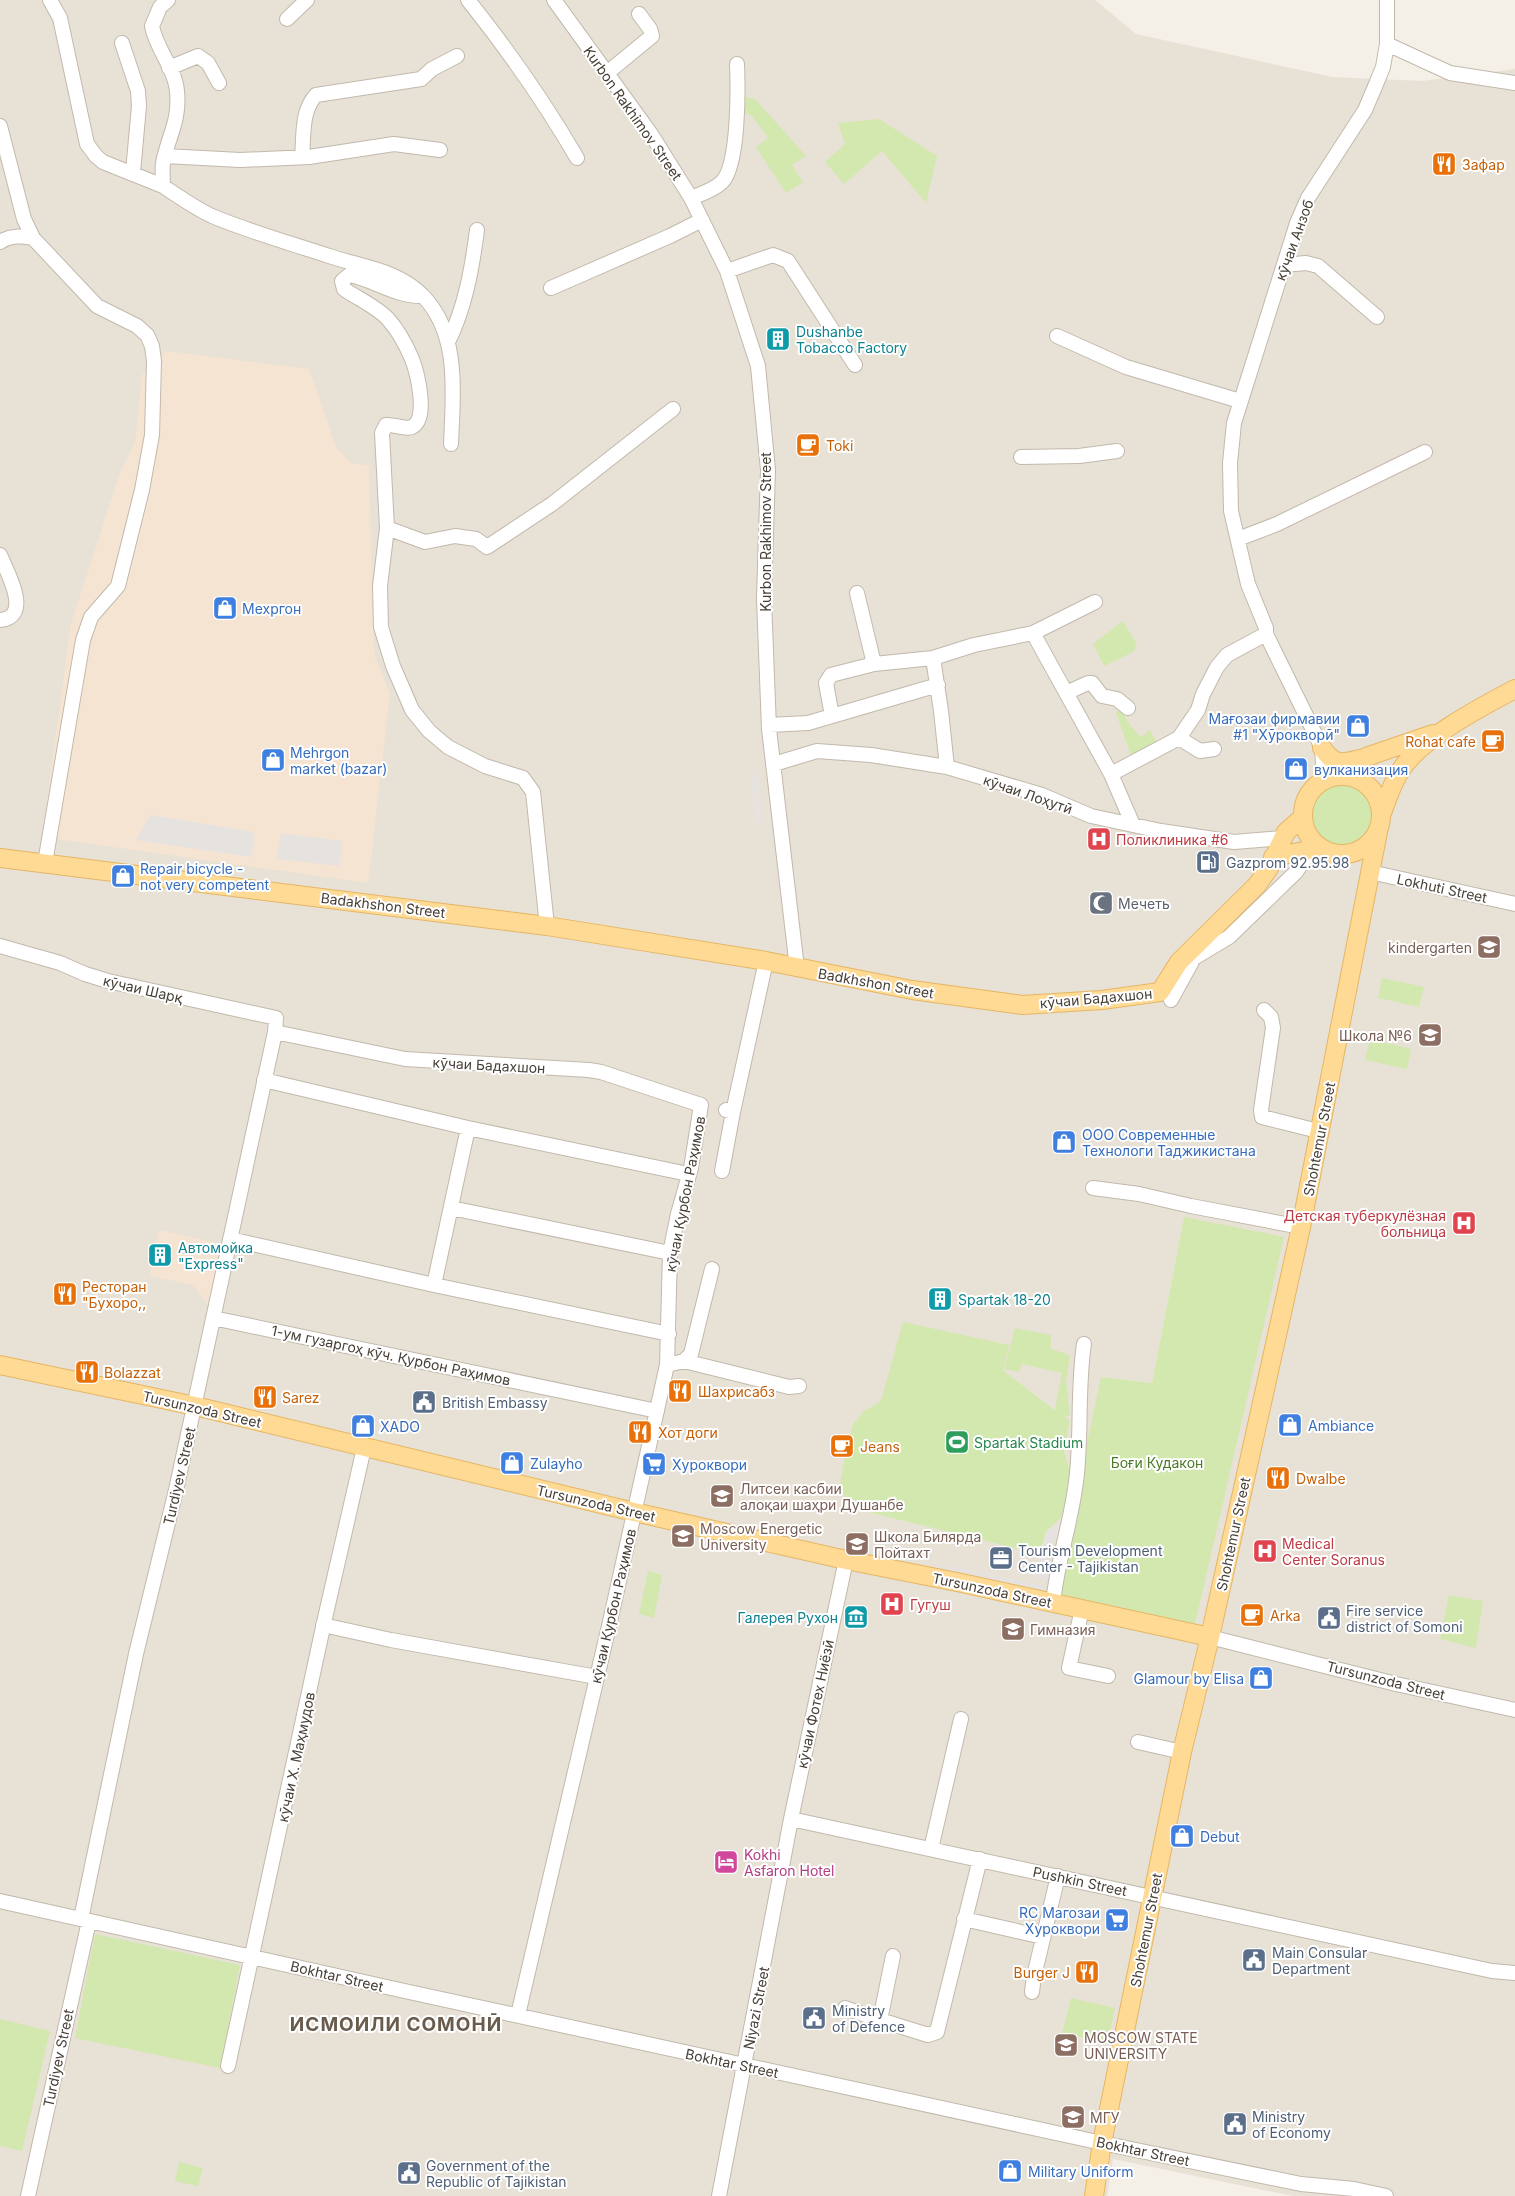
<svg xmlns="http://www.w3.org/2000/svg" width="1515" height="2196" font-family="Inter,sans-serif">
<rect width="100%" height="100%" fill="#f4efe7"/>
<path fill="#e8e1d5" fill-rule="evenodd" d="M0,0H1095L1136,34L1332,77L1422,81L1515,69V2196H1293L1113,2159L1107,2196H0ZM1184,1217L1196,1624L1101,1377L1152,1383ZM1003,1370L1070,1421L1064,1451L1069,1467L1070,1483L1040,1553L859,1510L847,1501L846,1453L852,1425L864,1411L881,1401Z"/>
<path fill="#f6e4d2" d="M167,351L309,369L336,447L351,463L369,466L374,653L390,694L368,883L42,837L71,624L119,475L135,443L142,375Z
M159,1230L222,1244L210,1307L193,1285L150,1276Z"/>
<path fill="#d2e8af" d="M741,96L755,99L806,156L792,165L803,182L786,193L756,147L768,138L751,115L738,112Z
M879,119L937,156L926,203L882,151L844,184L825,162L845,144L838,123Z
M1123,621L1137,645L1133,652L1104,666L1093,644Z
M1120,709L1130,725L1141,737L1150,730L1157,743L1132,759L1116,712Z
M1312 814a31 31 0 1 1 62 0a31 31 0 1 1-62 0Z
M1382,978L1424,987L1419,1007L1378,998Z
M1370,1039L1411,1049L1407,1069L1365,1060Z
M1184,1217L1284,1237L1195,1624L1055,1594L1101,1377L1152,1383Z
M903,1322L1009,1345L1003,1370L1055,1410L1062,1373L1022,1364L1019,1372L1004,1369L1015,1328L1051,1335V1349L1070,1355L1066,1381L1070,1416L1063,1415L1070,1421L1064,1451L1069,1467L1070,1483L1067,1497L1061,1518L1046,1532L1040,1554L859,1510L847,1501L839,1487L852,1425L864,1411L881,1401Z
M648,1571L662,1575L654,1618L639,1614Z
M1449,1595L1483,1601L1476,1648L1440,1639Z
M95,1934L240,1965L220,2068L75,2038Z
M1071,1998L1115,2008L1107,2043L1062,2033Z
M0,2019L50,2031L22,2151L0,2146Z
M179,2162L203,2168L198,2186L175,2181Z"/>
<path fill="#e5e2df" d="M757,769L762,819L756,826L751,777Z
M150,815L254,832L252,857L136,840Z
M281,833L342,841L340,866L277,859Z
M1063,1511L1068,1523L1055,1537L1051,1546L1054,1583L1035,1578L1046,1532L1061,1518Z
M943,1564L1043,1586L1044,1593L946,1570Z"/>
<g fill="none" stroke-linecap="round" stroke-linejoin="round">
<defs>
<path id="minor" d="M50,0L60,18L87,144L96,156L103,162L163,186
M168,0L160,7L152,26C156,49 175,68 177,91C180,122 168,136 163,163C162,170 163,179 163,186C179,197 195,208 212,216C250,232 290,243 329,256C362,267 398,270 423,296C396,297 375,280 349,275L342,281L344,289C358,299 376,306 388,319C398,330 406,345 412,359C417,372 429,419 412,427C405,430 394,424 386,425L382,433L387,528L380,586L381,627L393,666L412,710L429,731L448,747L485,766L523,778L533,792L547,926
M468,0C508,50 545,103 577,158
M554,0L651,134L691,198L727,271L758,366L768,470L764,599L769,729L797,968
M287,19L307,0
M122,43L138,91L139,106L133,172
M1387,44L1450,73L1515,83
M169,68L198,56L208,63L219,83
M607,73L652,36L650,29L639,14
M0,126L24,219L33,238L97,306L137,326L147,335L152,346L154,361L152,435L142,490L118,586L91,617L83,640L45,863
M165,156L240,160L309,157L394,144L440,150
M302,157C304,136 301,111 316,95L421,79L432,69L457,56
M691,198C701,194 714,190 722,182C739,165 738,88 737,64
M0,242C11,235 21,236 33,238
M1284,265L1306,263L1318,266L1377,317
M727,271L773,255L788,261L855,365
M551,288L670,236L702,220
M423,296C460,334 453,394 451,444
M1057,336L1126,367L1240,401
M448,342C465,308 472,269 477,230
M1021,457L1079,456L1117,451
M387,528L425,542L455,536L476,539L487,547L552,504L673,409
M1238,539L1277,524L1425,452
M0,555C7,572 33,617 0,620
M857,593L874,664
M1033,633L1111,774L1133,825
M933,658L941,711L947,767
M1066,693L1088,683H1092L1102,696L1117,699L1128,708
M832,716L938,685
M769,725L808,723L832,716L826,683L831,675L874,664L933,658L974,645L1033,633L1095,602
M1179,738L1200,751L1214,749
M774,764L817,751L871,755L947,767L1042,795L1091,816L1161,831L1234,842L1283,838
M1111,774L1179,738L1198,710L1203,694L1217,667L1227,655L1266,634
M1320,782L1323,763L1322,748L1266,634V628L1248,584L1231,511L1230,463L1234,423L1297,223L1308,198L1365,110L1374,89L1383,67L1387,44V0
M1370,872L1515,904
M0,946L60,963L85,974L108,981L276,1018L275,1032L176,1490L136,1654L81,1919
M1171,1000L1194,958L1229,937L1296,872L1312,849
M1264,1010L1271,1017L1273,1028L1261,1110L1262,1117L1310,1129
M275,1032L405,1059L589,1070L601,1072L701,1105L691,1168L678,1214L670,1253L667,1365L609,1626L518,2015
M264,1080L468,1128L688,1174
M726,1110L733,1112L766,961
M722,1171L733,1112
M1093,1188L1139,1194L1191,1206L1301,1227
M451,1208L670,1253
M230,1239L434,1285L669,1334
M434,1285L468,1128
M213,1318L657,1411
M684,1361L691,1354L712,1269
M667,1365L684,1361L789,1387L799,1386
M1053,1603C1057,1562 1071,1523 1076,1482C1082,1436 1077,1390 1084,1344
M1082,1609L1069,1668L1108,1676
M323,1625L391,1640L597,1677
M1210,1637L1396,1684L1515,1710
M1138,1742L1182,1752
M791,1819L1492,1971L1515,1973
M931,1849L961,1719
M0,1901L400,1990L1102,2143L1301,2184L1354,2189L1386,2196
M964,1919L1043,1937
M1032,1992L1034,1976L1058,1876
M845,2008L880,2020L893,1956
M880,2020L928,2035L937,2032L980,1859
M228,2066L325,1618L364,1448
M28,2196L89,1921
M719,2196L791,1819L846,1560"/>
<path id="major" d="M1322,748C1334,765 1341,764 1360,759
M1303 815a39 39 0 1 1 78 0a39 39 0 1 1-78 0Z
M1337,776L1366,757L1433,734
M1382,813C1387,799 1392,784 1400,771C1421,738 1481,707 1515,689
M1273,857L1319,848
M0,858L547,926L766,961L912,990L1022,1005L1102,1000L1160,992L1179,962L1257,885L1269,868L1286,832L1302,818
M0,1365L195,1406L634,1512L846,1560L957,1582L1210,1637
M1094,2196L1102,2143L1182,1752L1210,1637L1301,1227L1378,832"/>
</defs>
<use href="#minor" stroke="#c2b9ac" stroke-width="16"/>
<use href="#major" stroke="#e5b663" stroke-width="20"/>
<use href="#minor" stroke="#fff" stroke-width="14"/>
<use href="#major" stroke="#ffda95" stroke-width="18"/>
</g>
<defs>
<symbol id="restaurant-square" viewBox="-11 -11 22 22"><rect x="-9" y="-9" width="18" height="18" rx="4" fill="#e8710a" stroke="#fff"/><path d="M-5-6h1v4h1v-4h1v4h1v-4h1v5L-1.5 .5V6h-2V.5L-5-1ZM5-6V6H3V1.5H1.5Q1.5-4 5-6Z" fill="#fff"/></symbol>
<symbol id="building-square" viewBox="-11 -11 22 22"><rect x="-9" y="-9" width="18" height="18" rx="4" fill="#0f9aa8" stroke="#fff"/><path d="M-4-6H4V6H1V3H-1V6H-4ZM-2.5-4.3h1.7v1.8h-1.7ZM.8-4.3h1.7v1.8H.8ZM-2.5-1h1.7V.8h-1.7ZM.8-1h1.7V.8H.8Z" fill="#fff"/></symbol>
<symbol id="cafe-square" viewBox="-11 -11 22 22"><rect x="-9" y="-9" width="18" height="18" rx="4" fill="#e8710a" stroke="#fff"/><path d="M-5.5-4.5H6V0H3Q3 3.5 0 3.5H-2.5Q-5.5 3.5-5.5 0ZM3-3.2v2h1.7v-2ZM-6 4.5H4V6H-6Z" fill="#fff"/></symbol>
<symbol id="shop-square" viewBox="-11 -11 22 22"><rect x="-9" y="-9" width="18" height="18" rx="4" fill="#3f7fe0" stroke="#fff"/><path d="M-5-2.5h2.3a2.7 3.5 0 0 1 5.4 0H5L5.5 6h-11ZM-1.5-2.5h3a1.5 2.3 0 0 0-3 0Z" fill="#fff"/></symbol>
<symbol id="hospital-square" viewBox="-11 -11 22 22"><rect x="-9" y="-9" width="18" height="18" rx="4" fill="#e0444e" stroke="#fff"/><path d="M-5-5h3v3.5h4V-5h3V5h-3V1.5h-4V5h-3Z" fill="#fff"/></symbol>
<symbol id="fuel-square" viewBox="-11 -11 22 22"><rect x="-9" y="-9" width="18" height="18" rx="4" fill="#5c6f8a" stroke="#fff"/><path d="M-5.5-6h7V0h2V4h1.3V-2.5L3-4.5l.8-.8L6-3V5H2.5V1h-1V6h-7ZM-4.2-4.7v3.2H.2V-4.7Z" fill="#fff"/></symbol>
<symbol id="mosque-square" viewBox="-11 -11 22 22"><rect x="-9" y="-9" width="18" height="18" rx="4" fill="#6b7280" stroke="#fff"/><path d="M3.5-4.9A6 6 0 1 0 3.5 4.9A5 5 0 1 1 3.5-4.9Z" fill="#fff"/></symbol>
<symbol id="school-square" viewBox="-11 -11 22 22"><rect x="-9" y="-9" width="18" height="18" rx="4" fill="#8d6e63" stroke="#fff"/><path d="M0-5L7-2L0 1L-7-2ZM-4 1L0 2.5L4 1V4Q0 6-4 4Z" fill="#fff"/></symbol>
<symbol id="civic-square" viewBox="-11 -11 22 22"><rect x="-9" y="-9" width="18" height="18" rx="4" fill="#5c6f8a" stroke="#fff"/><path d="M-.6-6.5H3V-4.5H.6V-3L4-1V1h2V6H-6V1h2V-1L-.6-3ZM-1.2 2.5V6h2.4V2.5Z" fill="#fff"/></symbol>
<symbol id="stadium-square" viewBox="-11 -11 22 22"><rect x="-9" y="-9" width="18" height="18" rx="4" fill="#2e9e5b" stroke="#fff"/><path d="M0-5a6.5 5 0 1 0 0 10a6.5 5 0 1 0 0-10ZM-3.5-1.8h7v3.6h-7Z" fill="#fff"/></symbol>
<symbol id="supermarket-square" viewBox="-11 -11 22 22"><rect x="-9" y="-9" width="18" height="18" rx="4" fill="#3f7fe0" stroke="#fff"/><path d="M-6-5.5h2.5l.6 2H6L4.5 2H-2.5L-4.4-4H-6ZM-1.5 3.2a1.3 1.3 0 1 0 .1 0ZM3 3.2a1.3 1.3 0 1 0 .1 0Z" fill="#fff"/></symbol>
<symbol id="university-square" viewBox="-11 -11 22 22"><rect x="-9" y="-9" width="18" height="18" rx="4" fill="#8d6e63" stroke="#fff"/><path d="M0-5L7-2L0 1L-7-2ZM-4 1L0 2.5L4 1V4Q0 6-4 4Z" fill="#fff"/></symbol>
<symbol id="office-square" viewBox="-11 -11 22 22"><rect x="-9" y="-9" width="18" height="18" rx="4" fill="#5c6f8a" stroke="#fff"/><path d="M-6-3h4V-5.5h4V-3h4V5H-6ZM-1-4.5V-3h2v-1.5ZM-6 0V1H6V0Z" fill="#fff"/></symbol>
<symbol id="museum-square" viewBox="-11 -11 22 22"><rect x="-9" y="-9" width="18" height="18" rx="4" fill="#0f9aa8" stroke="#fff"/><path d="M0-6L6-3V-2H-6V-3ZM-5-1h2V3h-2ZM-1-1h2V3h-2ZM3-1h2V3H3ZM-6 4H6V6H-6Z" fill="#fff"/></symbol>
<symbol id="hotel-square" viewBox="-11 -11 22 22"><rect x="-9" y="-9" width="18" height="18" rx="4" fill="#d1479c" stroke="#fff"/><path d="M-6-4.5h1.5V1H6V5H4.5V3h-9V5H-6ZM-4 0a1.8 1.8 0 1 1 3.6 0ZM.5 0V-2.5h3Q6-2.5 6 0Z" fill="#fff"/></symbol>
</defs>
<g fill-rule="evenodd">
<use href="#restaurant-square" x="1430" y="150" width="28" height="28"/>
<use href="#building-square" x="764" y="325" width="28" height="28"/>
<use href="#cafe-square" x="794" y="431" width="28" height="28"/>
<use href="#shop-square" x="211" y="594" width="28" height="28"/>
<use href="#shop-square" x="1344" y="712" width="28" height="28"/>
<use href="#cafe-square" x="1479" y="727" width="28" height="28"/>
<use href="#shop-square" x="259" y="746" width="28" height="28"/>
<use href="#shop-square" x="1282" y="755" width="28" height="28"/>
<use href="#hospital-square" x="1085" y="825" width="28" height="28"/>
<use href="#fuel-square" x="1194" y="848" width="28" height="28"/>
<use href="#shop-square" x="109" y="862" width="28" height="28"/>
<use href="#mosque-square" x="1087" y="889" width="28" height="28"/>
<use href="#school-square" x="1475" y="933" width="28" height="28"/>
<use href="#school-square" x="1416" y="1021" width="28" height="28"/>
<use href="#shop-square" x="1050" y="1128" width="28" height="28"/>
<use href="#hospital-square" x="1450" y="1209" width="28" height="28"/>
<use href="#building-square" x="146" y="1241" width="28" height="28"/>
<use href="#restaurant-square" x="51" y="1280" width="28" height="28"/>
<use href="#building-square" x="926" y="1285" width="28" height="28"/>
<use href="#restaurant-square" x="73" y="1358" width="28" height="28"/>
<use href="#restaurant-square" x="666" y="1377" width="28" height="28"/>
<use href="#restaurant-square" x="251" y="1383" width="28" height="28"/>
<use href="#civic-square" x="410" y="1388" width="28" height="28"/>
<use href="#shop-square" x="1276" y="1411" width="28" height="28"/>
<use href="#shop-square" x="349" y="1412" width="28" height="28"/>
<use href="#restaurant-square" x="626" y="1418" width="28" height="28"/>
<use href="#stadium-square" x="943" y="1428" width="28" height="28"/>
<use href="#cafe-square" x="828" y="1432" width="28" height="28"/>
<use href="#shop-square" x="498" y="1449" width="28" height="28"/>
<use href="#supermarket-square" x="640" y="1450" width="28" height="28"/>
<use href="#restaurant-square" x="1264" y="1464" width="28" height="28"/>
<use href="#university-square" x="708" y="1482" width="28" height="28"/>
<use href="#university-square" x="669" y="1522" width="28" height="28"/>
<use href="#school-square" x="843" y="1530" width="28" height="28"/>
<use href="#hospital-square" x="1251" y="1537" width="28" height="28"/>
<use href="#office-square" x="987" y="1544" width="28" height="28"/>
<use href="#hospital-square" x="878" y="1590" width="28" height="28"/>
<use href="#cafe-square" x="1238" y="1601" width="28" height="28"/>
<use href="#museum-square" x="842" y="1603" width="28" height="28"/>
<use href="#civic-square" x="1315" y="1604" width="28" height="28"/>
<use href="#school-square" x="999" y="1615" width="28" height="28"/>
<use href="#shop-square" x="1247" y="1664" width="28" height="28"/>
<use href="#shop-square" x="1168" y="1822" width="28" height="28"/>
<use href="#hotel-square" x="712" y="1848" width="28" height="28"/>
<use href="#supermarket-square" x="1103" y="1906" width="28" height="28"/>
<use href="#civic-square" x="1240" y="1946" width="28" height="28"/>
<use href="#restaurant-square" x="1073" y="1958" width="28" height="28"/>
<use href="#civic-square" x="800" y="2004" width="28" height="28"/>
<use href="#university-square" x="1052" y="2031" width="28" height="28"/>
<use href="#university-square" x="1059" y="2103" width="28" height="28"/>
<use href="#civic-square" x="1221" y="2110" width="28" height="28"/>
<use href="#shop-square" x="996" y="2157" width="28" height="28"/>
<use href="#civic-square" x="395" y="2159" width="28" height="28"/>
</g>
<g text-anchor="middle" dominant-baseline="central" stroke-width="4" stroke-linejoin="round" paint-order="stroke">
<g font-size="14" fill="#473f36" stroke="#fff">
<text transform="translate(633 113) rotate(55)">Kurbon Rakhimov Street</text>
<text transform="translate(1294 240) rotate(-70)">кӯчаи Анзоб</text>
<text transform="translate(765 532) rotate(-90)">Kurbon Rakhimov Street</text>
<text transform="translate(1028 794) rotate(19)">кӯчаи Лоҳутӣ</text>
<text transform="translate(1442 888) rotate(12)">Lokhuti Street</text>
<text transform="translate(383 905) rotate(7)">Badakhshon Street</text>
<text transform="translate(876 983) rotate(10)">Badkhshon Street</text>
<text transform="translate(143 989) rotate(13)">кӯчаи Шарқ</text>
<text transform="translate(1096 998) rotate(-5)">кӯчаи Бадахшон</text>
<text transform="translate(489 1065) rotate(3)">кӯчаи Бадахшон</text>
<text transform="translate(1319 1139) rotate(-79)">Shohtemur Street</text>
<text transform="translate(685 1194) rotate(-79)">кӯчаи Қурбон Раҳимов</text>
<text transform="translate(391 1355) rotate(12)">1-ум гузаргоҳ кӯч. Қурбон Раҳимов</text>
<text transform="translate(202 1409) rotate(13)">Tursunzoda Street</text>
<text transform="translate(179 1476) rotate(-77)">Turdiyev Street</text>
<text transform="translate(596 1503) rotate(13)">Tursunzoda Street</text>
<text transform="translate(1233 1534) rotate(-78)">Shohtemur Street</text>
<text transform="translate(992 1590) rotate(12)">Tursunzoda Street</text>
<text transform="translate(613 1606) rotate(-77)">кӯчаи Қурбон Раҳимов</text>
<text transform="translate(1386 1680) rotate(14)">Tursunzoda Street</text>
<text transform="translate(815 1704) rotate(-78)">кӯчаи Фотех Ниёзӣ</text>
<text transform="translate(296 1757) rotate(-78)">кӯчаи Х. Маҳмудов</text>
<text transform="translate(1080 1881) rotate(12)">Pushkin Street</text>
<text transform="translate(1146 1930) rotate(-79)">Shohtemur Street</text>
<text transform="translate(337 1976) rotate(13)">Bokhtar Street</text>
<text transform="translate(756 2008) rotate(-79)">Niyazi Street</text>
<text transform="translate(58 2058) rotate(-78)">Turdiyev Street</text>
<text transform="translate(732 2063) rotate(12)">Bokhtar Street</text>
<text transform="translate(1143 2151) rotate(12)">Bokhtar Street</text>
</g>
<g font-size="14" fill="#c56008" stroke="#fff" text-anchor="start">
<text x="1462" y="164">Зафар</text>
<text x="826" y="445">Toki</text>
<text x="1476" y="741" text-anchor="end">Rohat cafe</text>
<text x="82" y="1286">Ресторан<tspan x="82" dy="16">"Бухоро,,</tspan></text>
<text x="104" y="1372">Bolazzat</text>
<text x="698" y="1391">Шахрисабз</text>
<text x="282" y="1397">Sarez</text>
<text x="658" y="1432">Хот доги</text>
<text x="860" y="1446">Jeans</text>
<text x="1296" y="1478">Dwalbe</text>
<text x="1270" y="1615">Arka</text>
<text x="1070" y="1972" text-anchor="end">Burger J</text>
</g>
<g font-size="14" fill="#0d838f" stroke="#fff" text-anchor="start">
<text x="796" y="331">Dushanbe<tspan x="796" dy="16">Tobacco Factory</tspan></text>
<text x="178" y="1247">Автомойка<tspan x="178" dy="16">"Express"</tspan></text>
<text x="958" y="1299">Spartak 18-20</text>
<text x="838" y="1617" text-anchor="end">Галерея Рухон</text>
</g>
<g font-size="14" fill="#366cbe" stroke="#fff" text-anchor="start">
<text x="242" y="608">Мехргон</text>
<text x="1340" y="718" text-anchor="end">Мағозаи фирмавии<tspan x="1340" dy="16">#1 "Хӯрокворӣ"</tspan></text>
<text x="290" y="752">Mehrgon<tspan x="290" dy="16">market (bazar)</tspan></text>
<text x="1314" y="769">вулканизация</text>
<text x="140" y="868">Repair bicycle -<tspan x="140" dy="16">not very competent</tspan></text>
<text x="1082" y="1134">ООО Современные<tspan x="1082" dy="16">Технологи Таджикистана</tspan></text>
<text x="1308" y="1425">Ambiance</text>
<text x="380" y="1426">XADO</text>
<text x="530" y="1463">Zulayho</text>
<text x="672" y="1464">Хуроквори</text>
<text x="1244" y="1678" text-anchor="end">Glamour by Elisa</text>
<text x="1200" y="1836">Debut</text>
<text x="1100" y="1912" text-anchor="end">RC Магозаи<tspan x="1100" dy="16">Хуроквори</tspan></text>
<text x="1028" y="2171">Military Uniform</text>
</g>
<g font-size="14" fill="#be3a42" stroke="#fff" text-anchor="start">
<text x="1116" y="839">Поликлиника #6</text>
<text x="1446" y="1215" text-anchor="end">Детская туберкулёзная<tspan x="1446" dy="16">больница</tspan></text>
<text x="1282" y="1543">Medical<tspan x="1282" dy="16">Center Soranus</tspan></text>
<text x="910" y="1604">Гугуш</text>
</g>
<g font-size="14" fill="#4e5e75" stroke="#fff" text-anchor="start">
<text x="1226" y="862">Gazprom 92.95.98</text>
<text x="442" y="1402">British Embassy</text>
<text x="1018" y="1550">Tourism Development<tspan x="1018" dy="16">Center - Tajikistan</tspan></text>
<text x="1346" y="1610">Fire service<tspan x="1346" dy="16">district of Somoni</tspan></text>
<text x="1272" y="1952">Main Consular<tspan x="1272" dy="16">Department</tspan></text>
<text x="832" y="2010">Ministry<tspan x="832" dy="16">of Defence</tspan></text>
<text x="1252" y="2116">Ministry<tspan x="1252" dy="16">of Economy</tspan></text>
<text x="426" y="2165">Government of the<tspan x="426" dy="16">Republic of Tajikistan</tspan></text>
</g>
<g font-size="14" fill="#5b616d" stroke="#fff" text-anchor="start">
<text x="1118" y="903">Мечеть</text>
</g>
<g font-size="14" fill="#785e54" stroke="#fff" text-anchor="start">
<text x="1472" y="947" text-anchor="end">kindergarten</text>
<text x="1412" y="1035" text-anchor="end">Школа №6</text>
<text x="740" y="1488">Литсеи касбии<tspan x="740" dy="16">алоқаи шаҳри Душанбе</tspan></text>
<text x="700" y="1528">Moscow Energetic<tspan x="700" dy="16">University</tspan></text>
<text x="874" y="1536">Школа Билярда<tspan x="874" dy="16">Пойтахт</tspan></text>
<text x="1030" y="1629">Гимназия</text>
<text x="1084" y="2037">MOSCOW STATE<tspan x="1084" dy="16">UNIVERSITY</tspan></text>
<text x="1090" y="2117">МГУ</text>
</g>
<g font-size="14" fill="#27864d" stroke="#fff" text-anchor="start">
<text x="974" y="1442">Spartak Stadium</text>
</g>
<g font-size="14" fill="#4c7a28" stroke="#fff">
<text x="1157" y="1462">Боғи Кудакон</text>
</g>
<g font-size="14" fill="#b23c85" stroke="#fff" text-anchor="start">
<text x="744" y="1854">Kokhi<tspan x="744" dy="16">Asfaron Hotel</tspan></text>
</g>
<g font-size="19" font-weight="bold" letter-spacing="1" fill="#6a5c4d" stroke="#fff">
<text x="396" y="2024">ИСМОИЛИ СОМОНӢ</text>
</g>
</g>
</svg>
